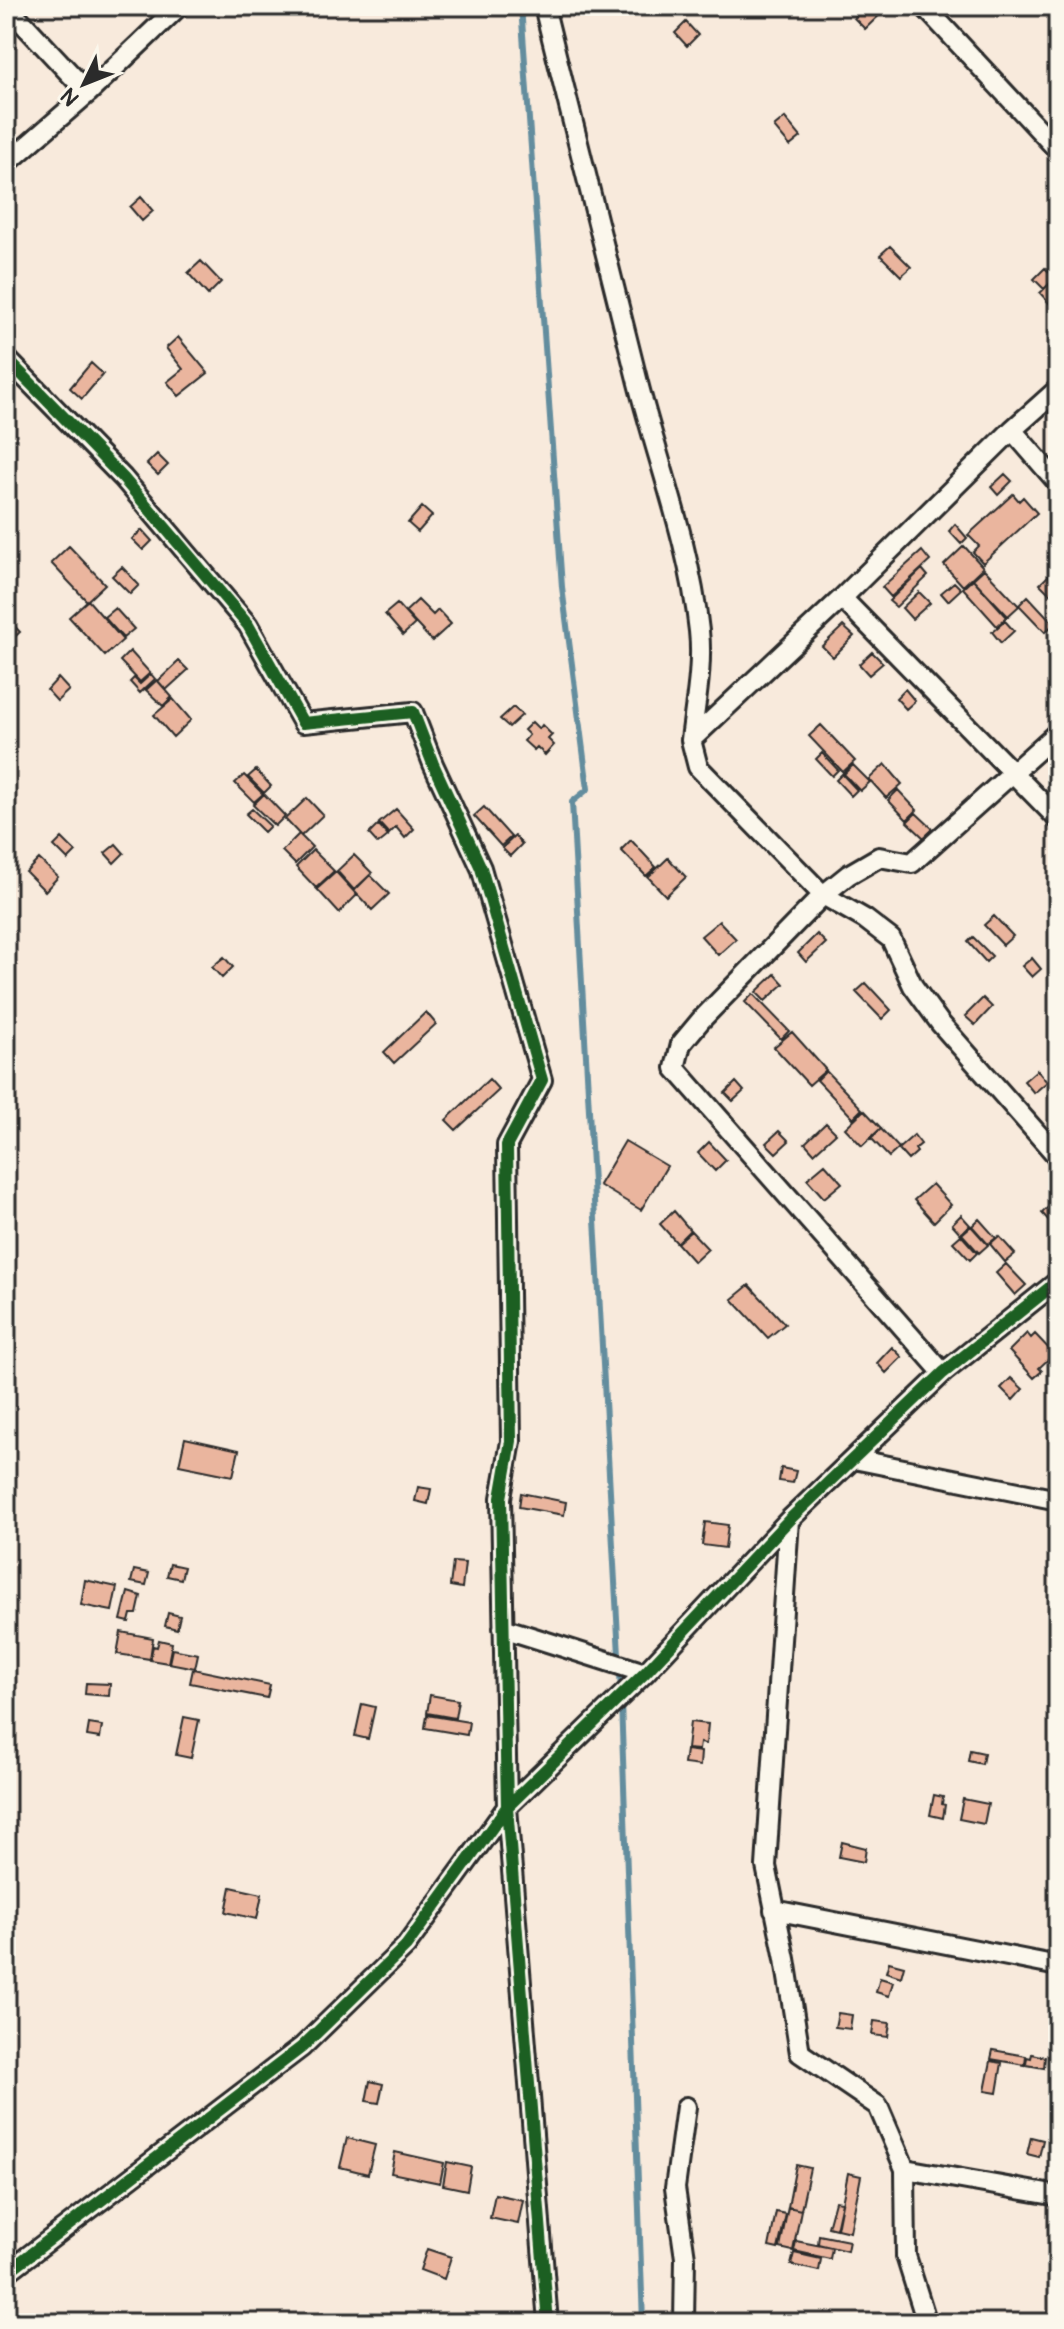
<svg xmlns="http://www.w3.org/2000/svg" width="1064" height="2329" font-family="Pangolin,sans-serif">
<rect width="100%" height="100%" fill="#f8eadc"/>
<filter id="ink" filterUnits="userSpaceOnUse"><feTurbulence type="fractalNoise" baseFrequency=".0125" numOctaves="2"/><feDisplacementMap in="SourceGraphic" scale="16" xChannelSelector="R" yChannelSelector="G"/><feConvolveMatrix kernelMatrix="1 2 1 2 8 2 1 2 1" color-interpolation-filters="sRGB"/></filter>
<g filter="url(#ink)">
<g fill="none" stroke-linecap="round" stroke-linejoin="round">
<path stroke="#638d9e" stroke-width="6" d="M521,6L562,587L588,789L572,802L621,1691
M621,1702L643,2323"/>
</g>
<path fill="#eab59e" stroke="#2b2b2b" stroke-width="2" d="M866,6H889L865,29L854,18Z
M686,22L698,35L687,46L675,33Z
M785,118L801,137L790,146L774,127Z
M141,197L153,211L142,221L130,207Z
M890,246L911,267L901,276L880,255Z
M201,261L221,282L208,295L188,273Z
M1045,268L1055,278L1044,289L1034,279Z
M1058,276V313L1040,293Z
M178,337L208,373L179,396L167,382L183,369L166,348Z
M91,363L103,374L82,399L70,388Z
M157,454L168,465L158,475L147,464Z
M1005,474L1012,481L998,495L991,487Z
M1013,494L1019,501L1023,497L1037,513L983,563L973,552L979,546L968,535Z
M422,507L432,516L418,532L408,523Z
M955,524L967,538L961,544L949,531Z
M142,530L152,541L143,550L132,539Z
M69,546L105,584L87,601L51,563Z
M964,546L983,567L963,586L944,565Z
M922,551L930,561L891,597L882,587Z
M122,567L139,585L130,594L112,576Z
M922,569L928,576L896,607L889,601Z
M984,569L1019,606L1008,616L973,579Z
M1049,575L1058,585L1050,594L1040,584Z
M973,579L1007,617L997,626L963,588Z
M954,582L961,589L948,601L941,593Z
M919,592L930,603L912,619L902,608Z
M1028,596L1054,624L1045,632L1019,605Z
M88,600L123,640L105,656L69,617Z
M418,600L433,615L438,610L451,624L432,641L405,612Z
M397,604L415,624L403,635L385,614Z
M115,608L134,629L123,638L104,617Z
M6,617L20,632L7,644L6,643Z
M1005,621L1014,631L1001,643L992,632Z
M843,626L854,636L833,657L822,646Z
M130,651L150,673L140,682L120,661Z
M872,652L883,663L869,675L859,664Z
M179,661L188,670L166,690L158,681Z
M151,674L155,679L140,693L130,682L134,678L140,684Z
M58,678L69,690L57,701L47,690Z
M157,680L172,697L163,706L146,690Z
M905,689L915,701L906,709L896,698Z
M173,699L191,720L173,737L154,715Z
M513,707L522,715L509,727L500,719Z
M532,722L539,729L542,725L552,735L548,739L554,745L545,755L537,747L534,750L524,741L529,735L524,730Z
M821,725L855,761L843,772L809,736Z
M822,753L838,770L832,776L816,759Z
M885,764L902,784L886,798L869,779Z
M853,765L870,782L860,791L844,774Z
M256,770L271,786L264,793L248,777Z
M842,774L857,790L851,796L836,780Z
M244,775L263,794L254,802L235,783Z
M898,790L917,810L907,820L888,800Z
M264,794L285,816L275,826L253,805Z
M307,798L323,815L301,836L285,819Z
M484,807L511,837L501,846L474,816Z
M252,809L270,826L264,832L246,814Z
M396,809L414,829L405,838L396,827L389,834L379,823Z
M916,813L933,829L924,838L907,822Z
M378,825L388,836L378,844L369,834Z
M299,834L312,847L295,864L282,851Z
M515,836L522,844L510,856L502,848Z
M62,838L76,852L68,860L54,846Z
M631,840L656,867L646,876L621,850Z
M116,844L124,853L114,863L105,853Z
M313,850L334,871L316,888L296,867Z
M354,855L372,873L354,890L337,871Z
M668,858L686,877L666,896L648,877Z
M39,859L58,877L45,891L26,872Z
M336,872L357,895L339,913L317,889Z
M370,875L389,894L372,910L354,891Z
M994,916L1013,936L1003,945L984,925Z
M719,921L736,939L718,955L701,936Z
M817,934L826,943L806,962L798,953Z
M973,937L992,956L986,962L968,942Z
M224,957L233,967L222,978L212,967Z
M1032,958L1041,969L1032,977L1022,966Z
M775,974L784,984L765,1001L756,992Z
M866,983L891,1010L882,1019L856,992Z
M753,994L789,1031L781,1039L745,1002Z
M983,998L992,1007L975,1025L965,1016Z
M426,1012L436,1024L394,1063L384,1052Z
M792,1032L826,1070L809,1085L774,1047Z
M1037,1070L1047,1082L1034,1093L1024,1081Z
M826,1071L862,1109L853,1118L817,1080Z
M489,1079L499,1090L456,1130L446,1120Z
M736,1082L744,1091L733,1101L725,1093Z
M864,1110L881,1128L862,1146L845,1128Z
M826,1123L836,1133L814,1153L805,1143Z
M881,1129L899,1148L889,1157L871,1138Z
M779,1131L789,1141L776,1153L766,1143Z
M914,1135L921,1144L915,1149L917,1152L908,1160L898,1149Z
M625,1141L667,1166L641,1210L599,1185Z
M709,1142L726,1160L715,1171L698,1153Z
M825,1164L842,1183L824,1198L807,1179Z
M932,1184L951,1205L934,1222L914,1200Z
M1058,1198V1216L1051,1223L1042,1213Z
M674,1211L690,1230L677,1243L660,1224Z
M961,1215L970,1225L961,1234L952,1224Z
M979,1219L996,1238L988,1244L972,1226Z
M971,1226L988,1245L979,1253L962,1234Z
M691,1231L708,1249L694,1262L677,1243Z
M961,1235L977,1253L970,1260L953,1242Z
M999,1236L1015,1254L1005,1262L990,1244Z
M1006,1264L1026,1285L1015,1295L996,1273Z
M749,1285L785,1324L768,1338L732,1299Z
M1027,1333L1031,1338L1035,1334L1054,1354L1039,1368L1042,1371L1034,1378L1009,1351Z
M892,1347L902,1357L886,1373L877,1363Z
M1011,1378L1023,1389L1013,1400L1001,1388Z
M185,1438L239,1450L233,1476L179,1465Z
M781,1468L796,1471L793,1483L779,1481Z
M418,1487L431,1489L428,1504L415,1501Z
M521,1493L566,1502L564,1515L519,1507Z
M705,1522L728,1525L725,1548L702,1545Z
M453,1562L465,1563L462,1588L450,1586Z
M170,1564L184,1567L181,1579L167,1576Z
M134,1570L149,1573L146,1585L131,1582Z
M85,1580L117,1587L112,1611L81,1605Z
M128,1592L141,1596L137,1614H131L129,1622L121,1620Z
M168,1613L180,1616L177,1629L165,1626Z
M121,1632L153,1638L150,1659L117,1654Z
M159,1640L172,1643L168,1663L150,1660L153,1646L157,1647Z
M172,1649L198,1654L195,1668L169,1663Z
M193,1669L270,1685L267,1698L190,1683Z
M86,1683L110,1684L109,1696L85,1694Z
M430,1695L458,1700L455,1718L427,1713Z
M362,1704L375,1707L368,1739L355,1736Z
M427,1715L469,1722L467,1735L425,1728Z
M184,1717L199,1720L191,1758L176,1755Z
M690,1722L708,1724L706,1744L700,1743L699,1750L687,1749Z
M89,1724L102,1726L100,1738L87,1736Z
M686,1750L701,1752L700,1766L684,1764Z
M970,1750L984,1753L982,1764L968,1761Z
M934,1795L943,1797L942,1804L945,1805L943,1818L930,1815Z
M963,1799L988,1804L984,1824L959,1819Z
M842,1842L866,1848L864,1862L839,1857Z
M231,1887L262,1894L257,1919L226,1912Z
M889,1962L904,1966L901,1977L886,1972Z
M880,1978L893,1982L889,1996L876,1992Z
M838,2013L852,2015L850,2029L835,2027Z
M874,2021L890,2023L888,2037L872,2035Z
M993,2050L1026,2056L1025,2065L991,2059Z
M1032,2054L1045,2057L1044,2068L1026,2065L1027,2057L1031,2058Z
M991,2061L1002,2063L997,2093L985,2091Z
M370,2081L383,2084L379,2103L366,2101Z
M1031,2137L1043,2140L1039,2157L1027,2154Z
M347,2138L375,2145L368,2174L340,2167Z
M395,2152L444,2163L440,2183L391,2173Z
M447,2162L471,2167L467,2190L443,2185Z
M796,2165L810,2168L801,2210L788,2207Z
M848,2173L861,2176L850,2232L837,2229Z
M495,2194L523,2200L518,2224L490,2218Z
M835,2201L842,2202L836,2229L828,2227Z
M788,2207L801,2210L793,2251L780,2248Z
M776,2212L786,2214L778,2249L769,2247Z
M819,2235L849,2241L847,2251L818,2244Z
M796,2241L832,2248L830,2259L794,2251Z
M427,2249L451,2257L444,2279L420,2270Z
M794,2253L821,2259L819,2271L791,2265Z"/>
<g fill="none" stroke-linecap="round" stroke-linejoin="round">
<defs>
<path id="street" d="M7,6L88,93
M544,6C575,132 607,258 638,383C659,465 690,546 699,631C703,667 695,705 691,740
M924,6L1058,150
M6,164L88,93L179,6
M6,358L123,478L248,625L303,723L413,712L433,764L481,868L542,1080L507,1145L511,1441L501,1498L507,1807L548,2323
M1058,389L1012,430L842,598L691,740L698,767L823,895L865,919L891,939L913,986L940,1023L1058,1157
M1012,430L1058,483
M842,598L1058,819
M943,1373L675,1068L681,1044L701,1020L823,895L848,875L879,857L912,863L1058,732
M854,1459L1058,1500
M789,1520L766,1866L785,1959L800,2053L878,2106L905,2169L906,2256L927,2323
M503,1628L645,1673
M774,1910L1058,1966
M905,2169L1058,2196
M6,2273L302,2047L406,1946L507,1807L645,1673L789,1520L943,1373L1058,1281
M684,2323L685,2258L675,2188L686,2107"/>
</defs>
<use href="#street" stroke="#2b2b2b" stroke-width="24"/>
<use href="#street" stroke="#fbf7ec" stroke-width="18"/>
<defs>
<path id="cycleway" d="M6,358L123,478L248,625L303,723L413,712L433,764L481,868L542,1080L507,1145L511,1441L501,1498L507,1807L548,2323
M6,2273L302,2047L406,1946L507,1807L645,1673L789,1520L943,1373L1058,1281"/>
</defs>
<use href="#cycleway" stroke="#fbf7ec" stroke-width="17"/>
<use href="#cycleway" stroke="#1b5e20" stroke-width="12"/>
</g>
</g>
<rect width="1064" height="2329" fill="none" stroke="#fbf7ec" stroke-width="32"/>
<rect x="16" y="16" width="1032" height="2297" fill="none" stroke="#2b2b2b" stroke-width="3" filter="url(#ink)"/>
<g transform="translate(84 84) rotate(227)" stroke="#fbf7ec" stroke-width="6" paint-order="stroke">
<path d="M0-6L14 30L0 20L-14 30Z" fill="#2b2b2b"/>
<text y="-12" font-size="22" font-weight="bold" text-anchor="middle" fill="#2b2b2b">N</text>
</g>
</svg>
